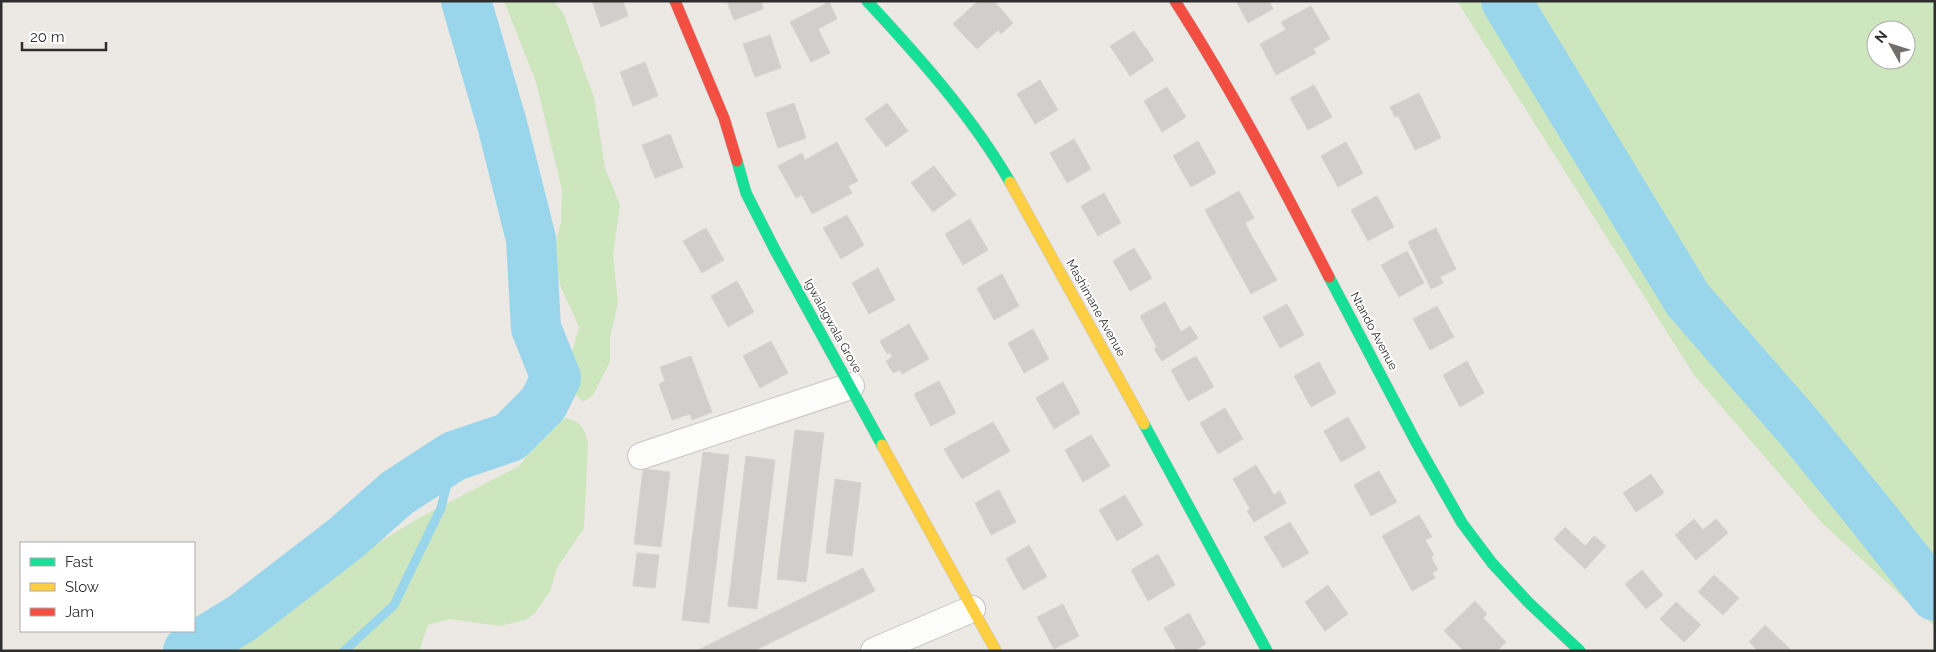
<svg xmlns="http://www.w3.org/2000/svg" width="1936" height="652" font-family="Raleway,sans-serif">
<rect width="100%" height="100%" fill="#ece8e4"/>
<path fill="#cee6be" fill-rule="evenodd" d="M504,1H554L564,15L594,97L605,168L620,205L613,255L618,303L610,338V362L593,395L583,402L575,394L570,359L579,327L560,285L553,250L561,223L562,190L536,82Z
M1457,1H1935V627L1821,522L1694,375ZM1876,30H1906V60H1876Z
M565,418C580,421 584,427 588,442L584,528L557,568L550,591L535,613L525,620L500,626L450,619L428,625L419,651H224L258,633L327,574L419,518L519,466L547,430Z"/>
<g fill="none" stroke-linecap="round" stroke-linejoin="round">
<path stroke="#99d6ec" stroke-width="9" d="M344,651L394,605L441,508L454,456"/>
<path stroke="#99d6ec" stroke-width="50" d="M1506,1L1688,300L1798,426L1862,504L1935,596
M188,651L242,618L346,538L397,493L454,456L510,437L543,404L556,378L536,328L531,239L502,124L466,1"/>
</g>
<path fill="#d1cecb" stroke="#d7d4d0" d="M592,1H623L628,16L601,27Z
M727,1H761L763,9L734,20Z
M978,1H994L1013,23L1001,34L998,30L977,49L953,24Z
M1236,1H1269L1273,9L1248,23Z
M829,2L837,19L818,29L830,53L811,62L790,22Z
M1311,6L1330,39L1313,49L1316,53L1276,75L1260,44L1286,30L1281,22Z
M1134,31L1154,60L1130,76L1110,46Z
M770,35L781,68L755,77L743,44Z
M645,62L658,96L633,106L620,72Z
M1040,80L1058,110L1035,124L1017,94Z
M1314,85L1332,117L1308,130L1290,98Z
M1167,87L1186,117L1162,132L1144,101Z
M1419,93L1441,138L1415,150L1398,116L1395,117L1390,107Z
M794,103L806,138L778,148L766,113Z
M887,103L908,131L886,147L865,119Z
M670,134L683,167L655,178L642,145Z
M1074,139L1091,169L1067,183L1050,153Z
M1198,141L1216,173L1191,187L1173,156Z
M837,142L858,181L848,186L852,193L812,214L802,195L796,198L778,166L802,153L805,160Z
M1346,142L1363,173L1338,187L1321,156Z
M934,166L956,195L933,212L911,183Z
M1239,191L1254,218L1245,223L1253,238L1228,252L1205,210Z
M1104,193L1121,223L1098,236L1081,206Z
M1377,196L1394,227L1368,241L1351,210Z
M847,215L864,245L841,259L823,228Z
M970,219L988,250L963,265L945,234Z
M706,228L724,260L702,273L683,241Z
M1436,228L1456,269L1440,277L1443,283L1431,289L1408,242Z
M1253,238L1277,280L1251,294L1228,252Z
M1134,248L1152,278L1130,291L1113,261Z
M1407,251L1424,283L1399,297L1381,265Z
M878,268L895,300L869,314L852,283Z
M1002,274L1019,306L994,320L977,288Z
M737,281L754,312L728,327L711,296Z
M1165,302L1181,332L1190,326L1198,338L1162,361L1154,349L1157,347L1140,316Z
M1287,304L1304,335L1280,348L1263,317Z
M1437,306L1454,337L1430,350L1413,319Z
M909,324L929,359L902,374L900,370L893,373L886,361L892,357L890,352L887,354L880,341Z
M1033,329L1049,359L1024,373L1008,343Z
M771,341L788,373L760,388L743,356Z
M691,356L712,412L692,420L690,414L672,420L659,384L665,381L660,367Z
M1196,356L1214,387L1188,401L1171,370Z
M1467,361L1484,393L1460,407L1443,375Z
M1319,362L1336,393L1311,407L1294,376Z
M939,381L956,413L931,426L914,394Z
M1063,382L1080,413L1054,429L1036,398Z
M1225,408L1243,439L1218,454L1200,423Z
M1348,417L1366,448L1341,462L1324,431Z
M993,422L1010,451L962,479L944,449Z
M795,430L824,433L806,582L777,579Z
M1091,435L1110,466L1083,482L1065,450Z
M703,452L729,455L709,623L682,620Z
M746,456L775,460L757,609L728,606Z
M1256,465L1274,495L1280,491L1286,503L1254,522L1247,511L1250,509L1233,479Z
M643,469L670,472L661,547L634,544Z
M1379,471L1397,502L1371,516L1354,485Z
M1651,474L1664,493L1636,512L1623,493Z
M835,479L861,483L852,556L826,553Z
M999,490L1016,522L991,535L975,503Z
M1125,495L1143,525L1117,541L1099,510Z
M1419,515L1432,537L1425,540L1434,555L1431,557L1438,570L1432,573L1435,578L1412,591L1382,536Z
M1694,519L1703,530L1716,519L1728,533L1696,560L1675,535Z
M1290,522L1309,553L1283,568L1264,537Z
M1565,527L1585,546L1594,536L1606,546L1585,569L1554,539Z
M1029,545L1047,577L1023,590L1006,559Z
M637,553L659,555L655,588L633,586Z
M1158,554L1175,585L1148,601L1131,570Z
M863,568L875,591L754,651H696Z
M1642,570L1663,595L1646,609L1625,584Z
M1714,575L1739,598L1723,615L1698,592Z
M1328,585L1348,614L1325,631L1305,602Z
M1475,601L1487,614L1483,618L1506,642L1497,651H1464L1444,631Z
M1676,602L1701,625L1684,642L1660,619Z
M1063,604L1079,636L1054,649L1037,617Z
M1189,613L1206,644L1194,651H1177L1164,628Z
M1765,625L1790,649L1788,651H1758L1749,642Z"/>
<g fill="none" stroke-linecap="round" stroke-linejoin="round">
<defs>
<path id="street" d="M641,456L851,386
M874,651L972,609"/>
<path id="fast" d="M867,1C919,57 971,115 1010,182
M737,161L746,193L775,250L882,445
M1329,277L1416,442L1462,523L1492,563L1528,602L1580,651
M1144,424L1267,651"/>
<path id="slow" d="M1010,182L1144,424
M882,445L996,651"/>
<path id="jam" d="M675,1L724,118L737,161
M1175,1C1232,90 1281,183 1329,277"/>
</defs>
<use href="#street" stroke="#c5c4c5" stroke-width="28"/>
<use href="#fast" stroke="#c5c4c5" stroke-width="12"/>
<use href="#slow" stroke="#c5c4c5" stroke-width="12"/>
<use href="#jam" stroke="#c5c4c5" stroke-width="12"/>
<use href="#street" stroke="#fcfcfb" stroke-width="26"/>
<use href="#fast" stroke="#16e098" stroke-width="11"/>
<use href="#slow" stroke="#ffcf43" stroke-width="11"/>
<use href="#jam" stroke="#f24e42" stroke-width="11"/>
</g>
<g text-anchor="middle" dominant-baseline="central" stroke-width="4" stroke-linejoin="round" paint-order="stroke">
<g font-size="12" fill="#2e2e2e" stroke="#fff">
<text transform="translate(1096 308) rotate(61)">Mashimane Avenue</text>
<text transform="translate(833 326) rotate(61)">Igwalagwala Grove</text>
<text transform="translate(1374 331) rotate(62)">Ntando Avenue</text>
</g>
</g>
<rect width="1936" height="652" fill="none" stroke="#2e2e2e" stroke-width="5"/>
<rect x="20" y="542" width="175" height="90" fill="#ffffff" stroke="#ababab"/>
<rect x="30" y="558" width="25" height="8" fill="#16e098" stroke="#ababab"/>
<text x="65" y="567" font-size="15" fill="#2e2e2e">Fast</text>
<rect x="30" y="583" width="25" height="8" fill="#ffcf43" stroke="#ababab"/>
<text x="65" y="592" font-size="15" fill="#2e2e2e">Slow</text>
<rect x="30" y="608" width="25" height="8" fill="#f24e42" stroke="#ababab"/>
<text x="65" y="617" font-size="15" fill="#2e2e2e">Jam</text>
<g transform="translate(1891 45) rotate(309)"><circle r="24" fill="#ffffff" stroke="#ababab"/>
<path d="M0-4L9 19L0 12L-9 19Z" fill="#706f6e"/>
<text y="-8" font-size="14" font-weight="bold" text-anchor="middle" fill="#2e2e2e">N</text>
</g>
<path d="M22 42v8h84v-8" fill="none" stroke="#2e2e2e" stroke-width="2.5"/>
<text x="30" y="42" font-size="15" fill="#2e2e2e" stroke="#ffffff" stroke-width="4" paint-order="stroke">20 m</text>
</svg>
